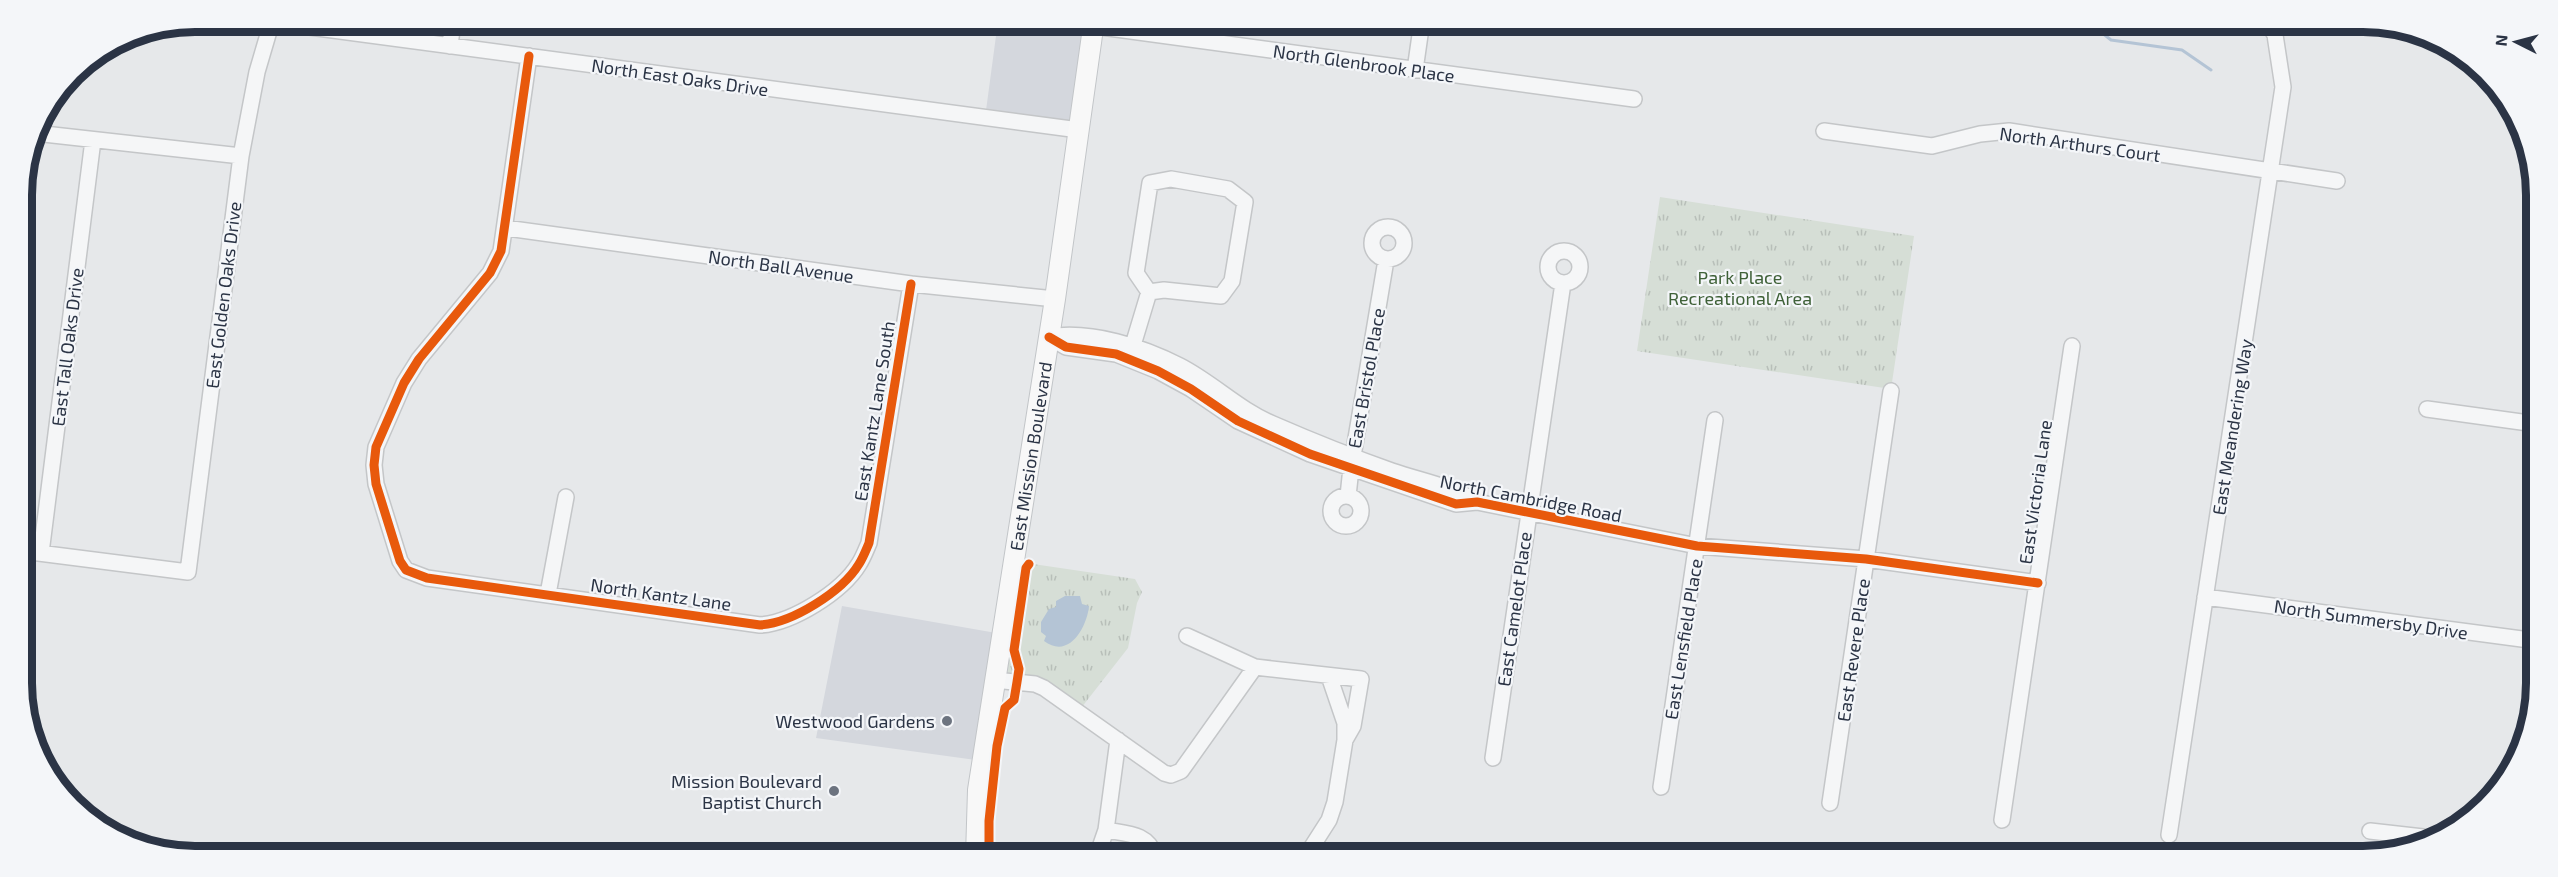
<svg xmlns="http://www.w3.org/2000/svg" width="2558" height="877" font-family="'Exo 2',sans-serif">
<defs>
<pattern id="grass-tufts" width="24" height="20" patternUnits="userSpaceOnUse" patternTransform="scale(1.5)"><rect width="24" height="20" fill="#d6ded6"/><path d="M3 7l-1-3M5 7V3M7 7l1-3M15 17l-1-3M17 17v-4M19 17l1-3" fill="none" stroke="#b8bfb9"/></pattern>
</defs>
<rect width="100%" height="100%" fill="#e6e8ea"/>
<path fill="#d4d7dd" d="M998,21H1094L1079,130L985,118Z
M842,606L1002,634L983,761L816,738Z"/>
<path fill="url(#grass-tufts)" d="M1660,197L1914,236L1891,389L1637,351Z
M1013,561L1135,579L1142,592L1137,603L1128,648L1078,712L1044,688L994,680Z"/>
<path fill="#b4c4d5" d="M1840,21H1947L1880,36L1856,30L1847,22Z
M1065,596H1080L1082,604L1089,606C1087,627 1069,660 1044,641L1046,636L1041,632V622L1049,609L1056,607V601Z"/>
<g fill="none" stroke-linecap="round" stroke-linejoin="round">
<path stroke="#b4c4d5" stroke-width="3" d="M2029,21L2031,25L2041,26L2077,23L2101,32L2111,40L2182,50L2211,70"/>
<defs>
<path id="minor" d="M282,21L310,27L1079,130
M1094,26L1634,99
M450,46L453,21
M529,56L501,251L490,273L419,359L404,383L376,447L374,465L376,484L400,561L406,570L427,578L760,625C792,623 842,592 859,564C863,558 866,550 869,543L911,284
M1415,70L1422,21
M1824,131L1932,146L1980,134L2009,131L2337,181
M35,133L241,156
M1171,179L1228,189L1245,202L1232,281L1221,296L1164,290L1149,292L1136,273L1150,183Z
M1372 243a16 16 0 1 1 32 0a16 16 0 1 1-32 0Z
M506,228L911,284L1055,299
M1548 267a16 16 0 1 1 32 0a16 16 0 1 1-32 0Z
M1049,337L1066,347L1116,354L1158,371L1191,389L1238,421L1310,454L1456,504L1477,502L1697,546L1866,559L2038,583
M1049,337C1091,330 1143,347 1180,366C1213,383 1239,410 1273,424C1312,441 1352,457 1392,471C1421,481 1451,486 1477,502
M1130,355L1149,292
M2427,409L2536,424
M1348,496L1351,468L1386,260
M1331 511a15 15 0 1 1 30 0a15 15 0 1 1-30 0Z
M23,551L188,572L241,156L257,72L272,21
M41,553L93,140
M548,594L566,497
M2205,597L2537,641
M1187,636L1255,667L1361,679L1353,726L1345,740
M994,680L1035,684L1044,688L1164,773L1171,775L1181,771L1255,667
M1493,758L1563,283
M1661,787L1715,420
M1830,803L1891,391
M2002,820L2072,346
M1106,830C1127,834 1148,833 1155,856
M2370,831L2423,837
M2169,835L2283,87L2275,35L2267,21
M1097,856L1106,830L1118,740
M1306,856L1329,820L1335,802L1345,740V723L1329,676"/>
<g id="major">
<path id="s1" d="M976,856L978,790L1055,299L1094,21"/>
</g>
</defs>
<use href="#minor" stroke="#c4c6c8" stroke-width="18"/>
<use href="#major" stroke="#c2c5c8" stroke-width="22"/>
<use href="#minor" stroke="#f5f6f7" stroke-width="15"/>
<use href="#major" stroke="#f8f8f8" stroke-width="20"/>
<defs>
<path id="cycleway" d="M529,56L501,251L490,273L419,359L404,383L376,447L374,465L376,484L400,561L406,570L427,578L760,625C792,623 842,592 859,564C863,558 866,550 869,543L911,284
M1049,337L1066,347L1116,354L1158,371L1191,389L1238,421L1310,454L1456,504L1477,502L1697,546L1866,559L2038,583
M989,856V821L997,746L1005,708L1014,700L1017,682L1019,669L1014,650L1026,568L1029,564"/>
</defs>
<use href="#cycleway" stroke="#f4f6f9" stroke-width="13"/>
<use href="#cycleway" stroke="#e8590c" stroke-width="9"/>
</g>
<g fill="#6c737f" stroke="#f4f6f9" stroke-width="2">
<circle cx="947" cy="721" r="6"/>
<circle cx="834" cy="791" r="6"/>
</g>
<g text-anchor="middle" dominant-baseline="central" stroke-width="4.5" stroke-linejoin="round" paint-order="stroke">
<g font-size="18" fill="#2b3445" stroke="#f4f6f9">
<text transform="translate(1364 63) rotate(8)">North Glenbrook Place</text>
<text transform="translate(680 77) rotate(8)">North East Oaks Drive</text>
<text transform="translate(2080 144) rotate(8)">North Arthurs Court</text>
<text transform="translate(781 266) rotate(8)">North Ball Avenue</text>
<text transform="translate(223 295) rotate(-83)">East Golden Oaks Drive</text>
<text transform="translate(67 347) rotate(-83)">East Tall Oaks Drive</text>
<text transform="translate(1366 378) rotate(-80)">East Bristol Place</text>
<text transform="translate(874 411) rotate(-81)">East Kantz Lane South</text>
<text transform="translate(2232 427) rotate(-81)">East Meandering Way</text>
<text stroke="none"><textPath href="#s1" startOffset="404">East Mission Boulevard</textPath></text>
<text transform="translate(2035 492) rotate(-82)">East Victoria Lane</text>
<text transform="translate(1531 498) rotate(11)">North Cambridge Road</text>
<text transform="translate(661 594) rotate(8)">North Kantz Lane</text>
<text transform="translate(1514 609) rotate(-82)">East Camelot Place</text>
<text transform="translate(2371 619) rotate(8)">North Summersby Drive</text>
<text transform="translate(1683 639) rotate(-81)">East Lensfield Place</text>
<text transform="translate(1853 650) rotate(-82)">East Revere Place</text>
</g>
<g font-size="18" fill="#3f6138" stroke="#f4f6f9">
<text x="1740" y="277">Park Place<tspan x="1740" dy="21">Recreational Area</tspan></text>
</g>
<g font-size="18" fill="#2b3445" stroke="#f4f6f9" text-anchor="end">
<text x="935" y="721">Westwood Gardens</text>
<text x="822" y="781">Mission Boulevard<tspan x="822" dy="21">Baptist Church</tspan></text>
</g>
</g>
<path d="M0 0H2558V877H0ZM195 32H2363A163 163 0 0 1 2526 195V683A163 163 0 0 1 2363 846H195A163 163 0 0 1 32 683V195A163 163 0 0 1 195 32Z" fill="#f4f6f9" fill-rule="evenodd"/>
<path fill="none" stroke="#2b3445" stroke-width="8" d="M195 32H2363A163 163 0 0 1 2526 195V683A163 163 0 0 1 2363 846H195A163 163 0 0 1 32 683V195A163 163 0 0 1 195 32Z"/>
<g transform="translate(2516 42) rotate(276)" stroke="#f4f6f9" stroke-width="4.5" paint-order="stroke">
<path d="M0-4.5L10 22L0 15L-10 22Z" fill="#2b3445"/>
<text y="-9" font-size="16" font-weight="bold" text-anchor="middle" fill="#2b3445">N</text>
</g>
</svg>
